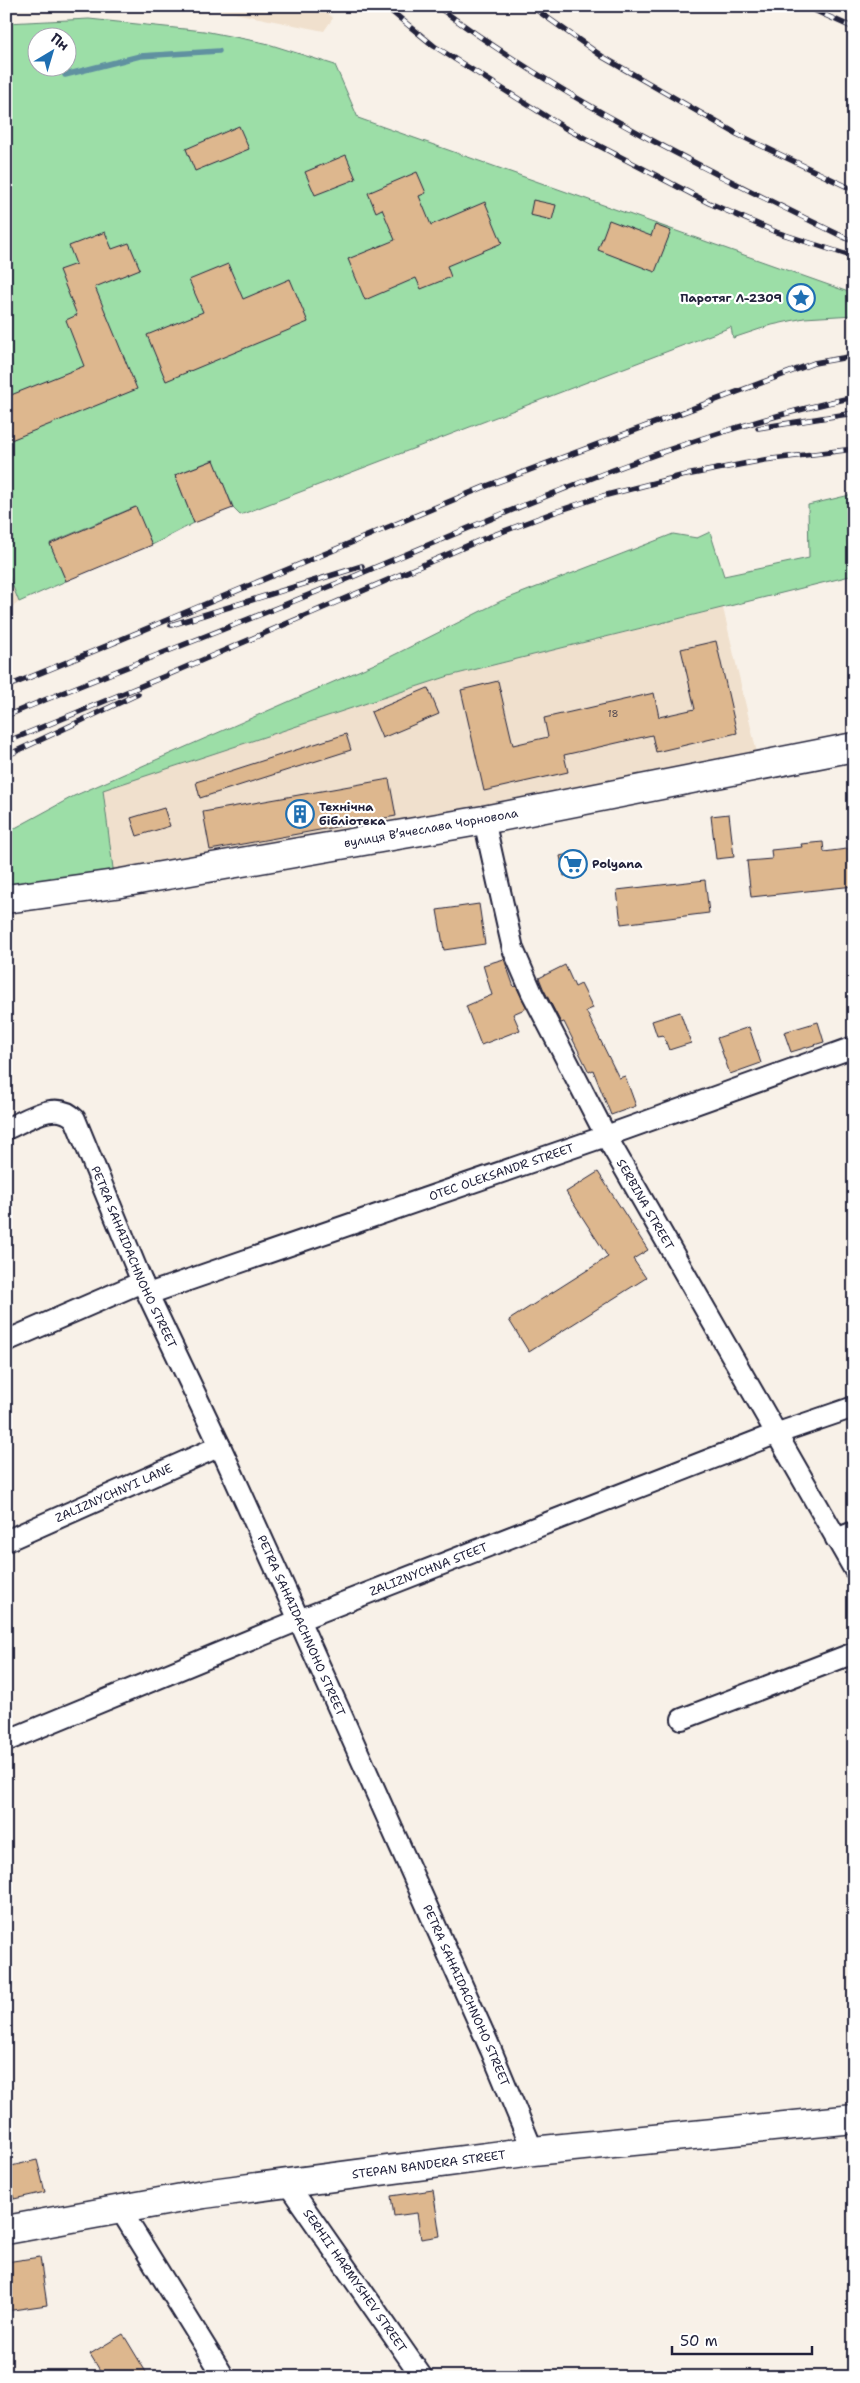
<svg xmlns="http://www.w3.org/2000/svg" width="860" height="2383" font-family="'Shantell Sans',sans-serif">
<rect width="100%" height="100%" fill="#f8f1e8"/>
<filter id="ink" filterUnits="userSpaceOnUse"><feTurbulence type="fractalNoise" baseFrequency=".02" numOctaves="2"/><feDisplacementMap in="SourceGraphic" scale="10" xChannelSelector="R" yChannelSelector="G"/><feConvolveMatrix kernelMatrix="1 2 1 2 8 2 1 2 1" color-interpolation-filters="sRGB"/></filter>
<g filter="url(#ink)">
<path fill="#f0e0cd" d="M199,6H320L333,18L324,31Z
M6,569L19,602L6,612Z
M723,608L760,766L115,884L103,790L449,676Z"/>
<path fill="#9cdea7" stroke="#5f8071" fill-rule="evenodd" d="M89,19L204,31L265,43L335,65L358,118L854,294V315L804,318L772,325L733,338L731,327L240,515L234,509L213,460L175,475L194,523L152,545L135,507L50,543L66,581L19,602L6,569V23ZM38,38H68V68H38Z
M854,494V575L449,676L103,790L115,884L6,899V833L74,796L388,658L501,601L673,534L697,538L710,532L724,576L809,558L808,505Z"/>
<g fill="none" stroke-linecap="round" stroke-linejoin="round">
<path stroke="#6091a0" stroke-width="5.5" d="M65,75L140,56L219,51"/>
</g>
<path fill="#ddb78e" stroke="#22223b" d="M239,126L249,149L195,171L186,149Z
M346,155L356,179L315,195L305,172Z
M417,172L426,193L419,196L431,225L485,202L502,243L447,266L451,277L421,289L416,278L365,300L348,259L395,240L382,209L376,212L368,193Z
M533,200L556,205L552,220L530,215Z
M609,220L651,236L655,225L671,231L655,272L598,250Z
M105,232L112,249L129,243L140,269L95,287L137,389L6,442V397L84,366L66,320L77,315L59,270L76,264L69,246Z
M228,264L243,299L290,279L308,322L166,381L147,335L203,312L189,280Z
M214,460L233,508L194,523L175,475Z
M136,507L152,545L66,581L50,544Z
M716,641L737,733L656,752L652,735L564,755L568,772L484,791L461,690L498,681L513,745L548,737L544,718L654,693L659,717L695,709L681,649Z
M428,688L439,714L382,738L371,712Z
M346,734L351,750L200,798L196,782Z
M389,779L396,816L210,850L203,812Z
M164,808L170,826L137,836L131,818Z
M729,814L734,857L716,859L711,816Z
M823,842L824,852L854,848V886L751,897L747,861L772,859L771,850L802,847L801,844Z
M582,851L586,871L564,876L560,856Z
M705,880L709,913L621,924L617,890Z
M479,904L485,944L444,950L437,910Z
M504,959L514,987L516,986L527,1008L513,1014L520,1030L481,1045L466,1006L492,995L483,965Z
M565,965L575,987L581,984L593,1008L586,1011L619,1078L625,1076L636,1106L611,1115L593,1070L589,1072L564,1022L561,1023L543,988L539,978Z
M680,1012L691,1043L669,1050L663,1035L657,1036L652,1021Z
M818,1022L824,1042L791,1052L784,1032Z
M749,1027L761,1063L730,1074L717,1038Z
M598,1172L648,1250L633,1259L646,1278L529,1352L509,1320L608,1257L566,1192Z
M37,2160L45,2192L14,2199L7,2167Z
M433,2190L440,2236L421,2239L417,2213L394,2216L391,2196Z
M40,2257L47,2305L6,2311V2262Z
M123,2334L149,2377H104L90,2354Z"/>
<g fill="none" stroke-linecap="round" stroke-linejoin="round">
<defs>
<g id="street">
<path id="s1" d="M484,820L513,949L532,993L606,1136L854,1569"/>
<path id="s2" d="M6,1129C27,1120 56,1099 75,1119L142,1282L220,1446L299,1620L491,2050L533,2151"/>
<path id="s3" d="M148,1294L606,1136L854,1047"/>
<path d="M6,1341L142,1282"/>
<path d="M836,1539L854,1532"/>
<path id="s4" d="M6,1541L220,1446"/>
<path d="M682,1719L854,1653"/>
<path id="s5" d="M6,1741L299,1620L775,1434L854,1407"/>
<path id="s6" d="M287,2183L422,2377"/>
<path d="M120,2209L224,2377"/>
</g>
<g id="secondary">
<path d="M6,899L115,884L484,820L854,747"/>
<path id="s7" d="M6,2230L204,2194L533,2151L854,2119"/>
</g>
</defs>
<use href="#street" stroke="#22223b" stroke-width="24"/>
<use href="#secondary" stroke="#22223b" stroke-width="31"/>
<use href="#street" stroke="#fff" stroke-width="20"/>
<use href="#secondary" stroke="#fff" stroke-width="28"/>
<defs>
<path id="rail" d="M385,6L434,46L565,128L709,203L776,232L854,257
M437,6C566,102 710,172 854,242
M531,6L603,57L737,134L854,190
M805,6L854,28
M758,428L854,413
M171,625L362,566
M110,644L484,487L814,363L854,356
M6,687L116,642
M6,716C123,667 241,624 357,575C519,507 681,434 854,397
M6,742L170,674L483,539L555,512L603,496L681,476L764,460L854,449
M6,756L138,694"/>
</defs>
<use href="#rail" stroke="#22223b" stroke-width="5.5"/>
<use href="#rail" stroke="#fff" stroke-width="4" stroke-dasharray="11" stroke-linecap="butt"/>
</g>
</g>
<defs>
<symbol id="sight-ring" viewBox="-11 -11 22 22"><circle r="9.5" fill="#fff" stroke="#1f6fb2" stroke-width="1.5"/><path d="M0-6L1.8-2.2L6-1.7L2.9 1.2L3.7 5.4L0 3.3L-3.7 5.4L-2.9 1.2L-6-1.7L-1.8-2.2Z" fill="#1f6fb2"/></symbol>
<symbol id="building-ring" viewBox="-11 -11 22 22"><circle r="9.5" fill="#fff" stroke="#1f6fb2" stroke-width="1.5"/><path d="M-4-6H4V6H1V3H-1V6H-4ZM-2.5-4.3h1.7v1.8h-1.7ZM.8-4.3h1.7v1.8H.8ZM-2.5-1h1.7V.8h-1.7ZM.8-1h1.7V.8H.8Z" fill="#1f6fb2"/></symbol>
<symbol id="supermarket-ring" viewBox="-11 -11 22 22"><circle r="9.5" fill="#fff" stroke="#1f6fb2" stroke-width="1.5"/><path d="M-6-5.5h2.5l.6 2H6L4.5 2H-2.5L-4.4-4H-6ZM-1.5 3.2a1.3 1.3 0 1 0 .1 0ZM3 3.2a1.3 1.3 0 1 0 .1 0Z" fill="#1f6fb2"/></symbol>
</defs>
<g fill-rule="evenodd">
<use href="#sight-ring" x="785" y="282" width="32" height="32"/>
<use href="#building-ring" x="284" y="798" width="32" height="32"/>
<use href="#supermarket-ring" x="557" y="848" width="32" height="32"/>
</g>
<g text-anchor="middle" dominant-baseline="central" stroke-width="4.5" stroke-linejoin="round" paint-order="stroke">
<g font-size="10" fill="#514750">
<text x="613" y="713">18</text>
</g>
<g font-size="12" font-weight="bold" fill="#22223b" stroke="#fff" text-anchor="start">
<text x="782" y="298" text-anchor="end">Паротяг Л-2309</text>
<text x="319" y="807">Технічна<tspan x="319" dy="14">бібліотека</tspan></text>
<text x="592" y="864">Polyana</text>
</g>
<g font-size="12" fill="#22223b" stroke="#fff">
<text transform="translate(431 828) rotate(-10)">вулиця Вʼячеслава Чорновола</text>
<text stroke="none"><textPath href="#s3" startOffset="374">OTEC OLEKSANDR STREET</textPath></text>
<text stroke="none"><textPath href="#s1" startOffset="420">SERBINA STREET</textPath></text>
<text stroke="none"><textPath href="#s2" startOffset="225">PETRA SAHAIDACHNOHO STREET</textPath></text>
<text stroke="none"><textPath href="#s4" startOffset="118">ZALIZNYCHNYI LANE</textPath></text>
<text stroke="none"><textPath href="#s5" startOffset="456">ZALIZNYCHNA STEET</textPath></text>
<text stroke="none"><textPath href="#s2" startOffset="630">PETRA SAHAIDACHNOHO STREET</textPath></text>
<text stroke="none"><textPath href="#s2" startOffset="1035">PETRA SAHAIDACHNOHO STREET</textPath></text>
<text stroke="none"><textPath href="#s7" startOffset="428">STEPAN BANDERA STREET</textPath></text>
<text stroke="none"><textPath href="#s6" startOffset="119">SERHII HARMYSHEV STREET</textPath></text>
</g>
</g>
<rect width="860" height="2383" fill="none" stroke="#fff" stroke-width="25"/>
<rect x="12" y="12" width="835" height="2358" fill="none" stroke="#22223b" stroke-width="2" filter="url(#ink)"/>
<g transform="translate(52 52) rotate(38)"><circle r="24" fill="#ffffff" stroke="#a7a7b1"/>
<path d="M0-4L9 19L0 12L-9 19Z" fill="#1f6fb2"/>
<text y="-8" font-size="14" font-weight="bold" text-anchor="middle" fill="#22223b">Пн</text>
</g>
<path d="M672 2346v8h140v-8" fill="none" stroke="#22223b" stroke-width="2.5"/>
<text x="680" y="2346" font-size="15" fill="#22223b" stroke="#ffffff" stroke-width="4" paint-order="stroke">50 m</text>
</svg>
